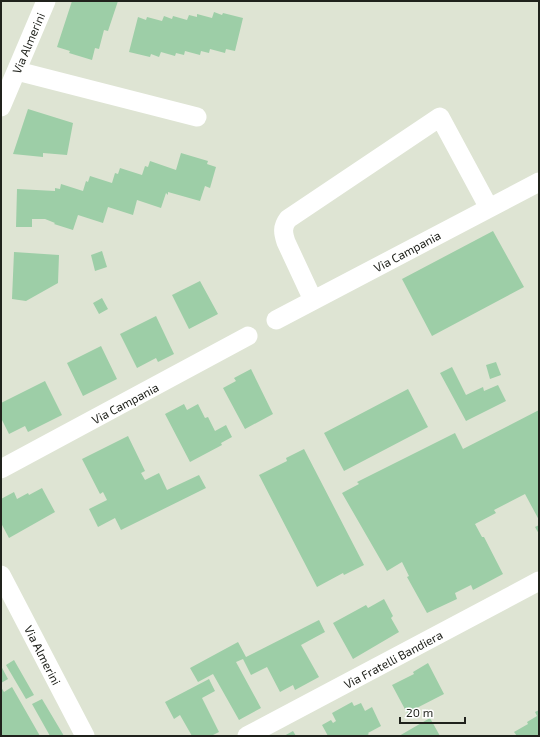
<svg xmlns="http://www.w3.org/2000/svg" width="540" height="737" font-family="'Exo 2',sans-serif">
<rect width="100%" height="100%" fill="#dee4d3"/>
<path fill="#9dcea7" d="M72,1H118L108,31L104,30L99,49L95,48L92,60L69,53L70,51L57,47Z
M214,12L222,15L223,13L243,18L235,51L226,49L225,53L210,49L209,53L201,51L200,55L185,51L184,55L176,53L175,56L161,52L159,57L151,54L150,57L129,52L138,17L146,20L147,17L162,21L164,16L172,19L173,16L187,20L189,15L197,17V14L212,18Z
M28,109L73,123L67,155L43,153V157L13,154Z
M181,153L208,161L207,164L216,167L210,188L205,186L200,201L168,192V195L166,193L161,208L137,200L133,215L108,207L103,223L78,215L73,230L54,224L55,223L45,219H32V227H16L17,189L55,191V188L60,189L61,184L83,191L86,181L88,182L90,176L112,183L115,173L118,174L120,168L142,175L145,166L148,167L150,161L176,170Z
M493,231L524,287L432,336L402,279Z
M102,251L107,267L95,271L91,255Z
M14,252L59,255L58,283L26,301L12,299Z
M200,281L218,314L189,329L172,295Z
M102,298L108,309L99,314L93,303Z
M156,316L174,354L158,362L156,358L137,368L120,334Z
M101,346L117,379L83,396L67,363Z
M496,362L501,375L490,379L486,365Z
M452,367L466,395L483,387L484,391L498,385L506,401L466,421L440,373Z
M251,369L273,414L245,429L223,388L236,381L234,378Z
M45,381L62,415L28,432L25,426L9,434L1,418V403Z
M408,389L428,427L344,471L324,433Z
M184,404L187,410L198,404L205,418L208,417L215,431L226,425L232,437L221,443L222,445L190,462L165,414Z
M539,410V520L525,494L494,510L496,513L475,524L482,537H484L503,574L473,590L471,585L455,593L457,599L427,613L407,577L409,576L402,562L387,571L342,493L359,484L357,482L455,433L463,449Z
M128,436L145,471L141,473L145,480L159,473L167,490L199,475L206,488L121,530L115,518L98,527L89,509L107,500L103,492L100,494L82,459Z
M304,449L364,565L344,575L343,573L317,587L259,475L287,461L286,458Z
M42,488L55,512L9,538L1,523V499L14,492L17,499L28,493L29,495Z
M539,525V534L535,527Z
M384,599L393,616L391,618L399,632L353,659L333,623L366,605L368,608Z
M319,620L325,632L301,645L319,677L295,690L293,685L280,692L267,667L251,675L243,659L236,662L261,708L239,720L213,674L198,682L190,668L238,642L246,657Z
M14,660L34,695L26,699L6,665Z
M428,663L444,694L407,713L392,685L414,674L413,672Z
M1,666L8,679L1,683Z
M209,679L215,691L202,698L219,732L211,736H192L180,715L174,719L165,702Z
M1,687L4,692L12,687L40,736H1Z
M42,699L64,736H50L32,704Z
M352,702L354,706L361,703L365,711L372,707L381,726L368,733L369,734L366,736H328L322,725L331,720L333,723L336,721L332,713Z
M539,710V736H517L514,732L528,724L527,722L537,716L535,712Z
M430,718L440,736H399Z
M293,731L296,736H284Z"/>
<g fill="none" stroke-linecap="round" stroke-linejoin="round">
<path stroke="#fff" stroke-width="19" d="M17,71L197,117
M1,107L46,1
M313,300L286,242C283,233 282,227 288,219L440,117L489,208
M276,320L539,182
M1,469L248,336
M1,575L85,736
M247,736L539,581"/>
</g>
<g text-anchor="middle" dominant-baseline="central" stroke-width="3.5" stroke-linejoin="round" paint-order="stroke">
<g font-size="12" fill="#20221c" stroke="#fff">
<text transform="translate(28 43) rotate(-67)">Via Almerini</text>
<text transform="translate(407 251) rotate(-28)">Via Campania</text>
<text transform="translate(125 403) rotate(-28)">Via Campania</text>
<text transform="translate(43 655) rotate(63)">Via Almerini</text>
<text transform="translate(393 659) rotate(-28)">Via Fratelli Bandiera</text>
</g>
</g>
<rect width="540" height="737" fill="none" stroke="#20221c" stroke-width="4"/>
<path d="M400 717v6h65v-6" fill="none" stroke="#20221c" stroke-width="2"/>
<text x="406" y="717" font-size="12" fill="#20221c" stroke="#ffffff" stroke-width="3" paint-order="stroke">20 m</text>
</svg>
